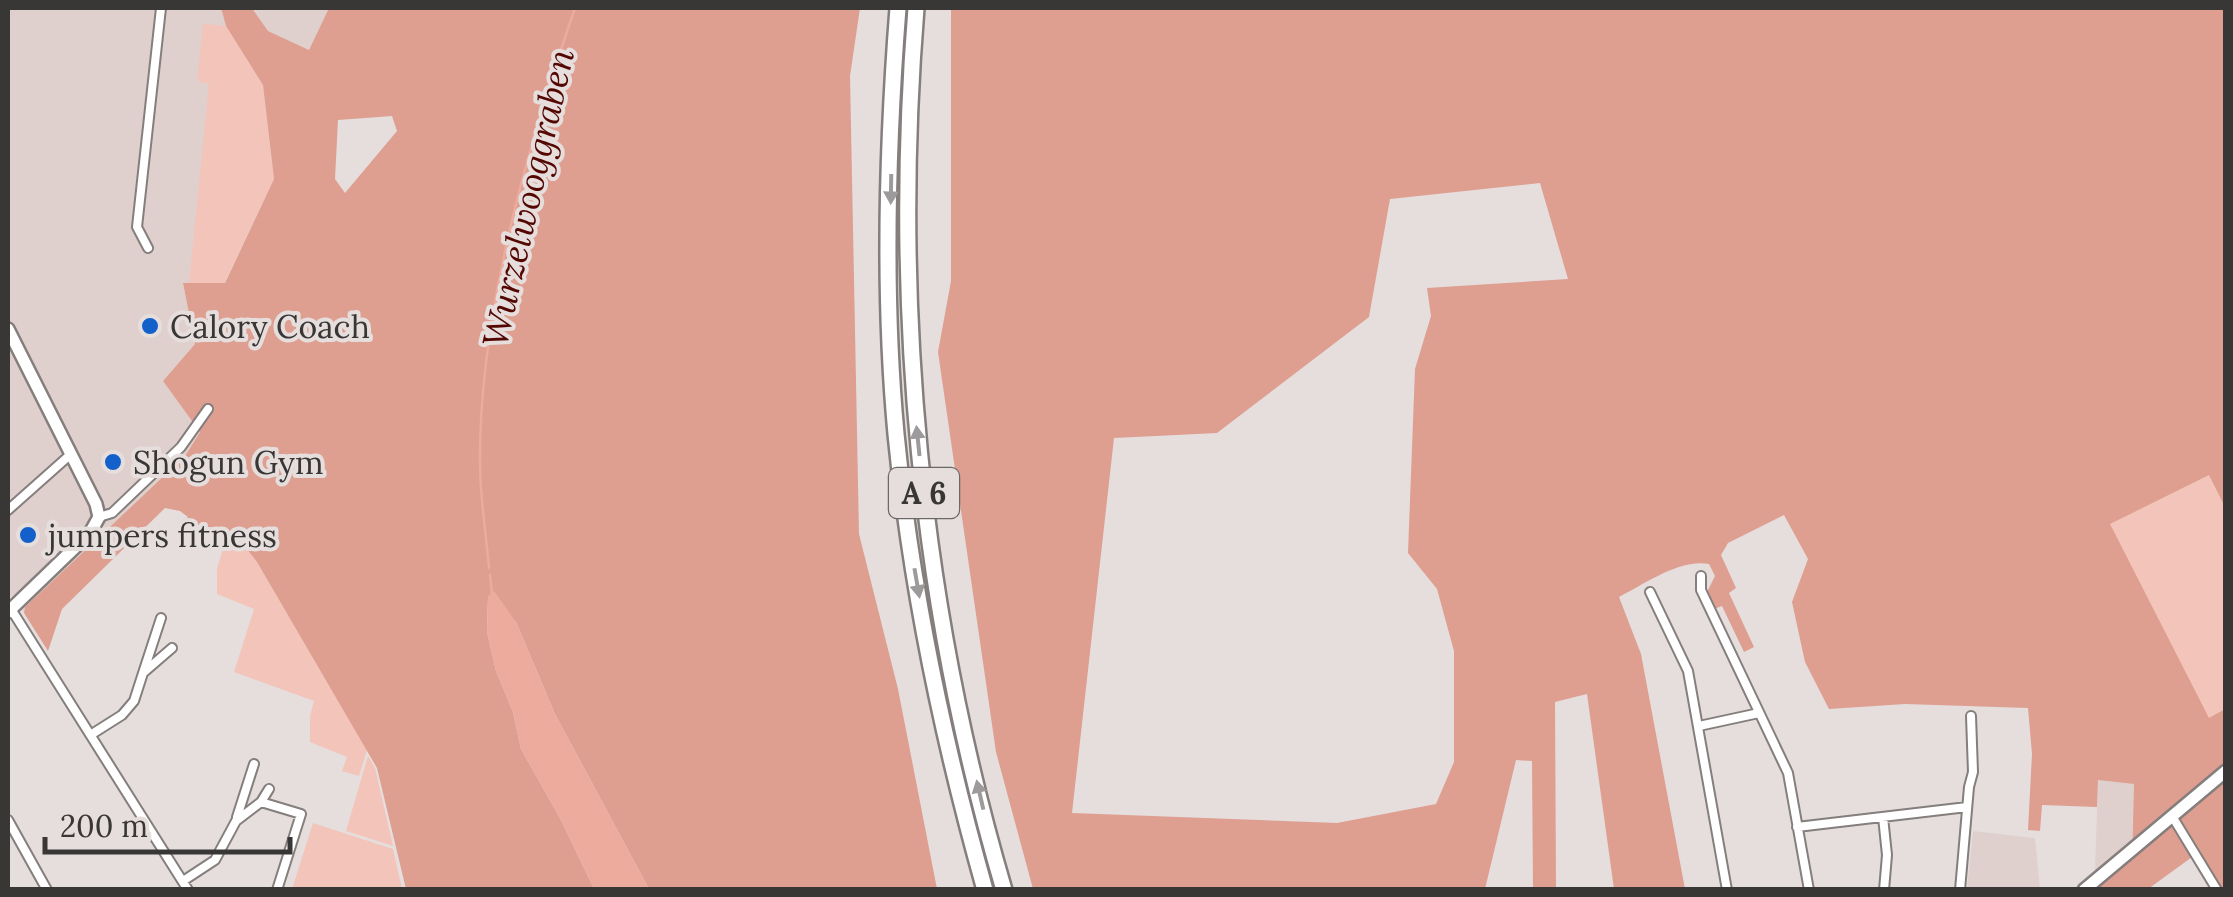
<svg xmlns="http://www.w3.org/2000/svg" width="2233" height="897" font-family="Lora,serif">
<rect width="100%" height="100%" fill="#e5dedd"/>
<path fill="#dfd0cd" d="M8,8H221L226,26L263,85L224,284H183L195,344L163,381L200,431L185,456L25,607L24,613L13,594L8,599Z
M252,8H329L309,50L268,31Z
M2098,780L2134,784L2132,842L2095,871Z
M1973,831L2035,838L2040,889H1967Z"/>
<path fill="#f3c4ba" d="M203,24L226,26L263,85L274,179L224,284L189,283L209,84L197,81Z
M2209,474L2226,507L2225,709L2209,719L2109,524Z
M227,534L241,540L257,562L367,750L359,776L342,771L347,757L310,742V716L314,701L234,672L254,609L217,594V569Z
M368,756L375,768L393,846L346,831Z
M313,823L393,849L402,889H292Z"/>
<path fill="#de9e90" fill-rule="evenodd" d="M221,8H252L268,31L309,50L329,8H860L850,76L859,534L898,689L937,889H649L555,714L516,622L488,596L487,632L496,671L513,712L521,749L561,820L594,889H406L377,768L257,562L240,540L184,520L188,517L180,511L165,508L62,609L48,651L24,613L25,607L185,456L200,432L163,381L195,344L183,283H225L274,179L263,85L226,26ZM392,116L397,131L345,193L335,179L338,120Z
M951,8H2225V507L2209,475L2110,524L2209,718L2225,709V889H2222L2199,852L2148,889H2093L2132,858L2134,784L2098,780L2097,807L2042,805L2040,831L2028,830L2032,754L2028,708L1905,704L1829,709L1805,662L1792,602L1808,559L1784,515L1728,543L1721,555L1736,588L1729,593L1754,647L1744,652L1722,606L1714,609L1707,592L1715,576L1709,564C1679,559 1645,584 1619,597L1641,654L1685,889H1614L1587,694L1555,702L1556,889H1533L1532,761L1516,760L1485,889H1033L996,752L938,352L951,281ZM1540,183L1568,279L1427,288L1431,316L1415,369L1408,553L1437,589L1454,651V762L1436,804L1337,823L1072,813L1114,438L1217,433L1369,317L1390,199Z"/>
<path fill="#ecab9d" d="M494,591L516,622L555,714L649,889H594L561,820L521,749L513,712L496,671L487,632L488,596Z"/>
<g fill="none" stroke-linecap="round" stroke-linejoin="round">
<path stroke="#ecab9d" stroke-width="2.5" d="M489,568C486,533 480,497 480,462C479,315 528,145 575,8
M490,575L492,593"/>
<defs>
<path id="street" d="M148,248L137,227L161,8
M8,510L71,454
M99,517L112,513L181,447L208,409
M1701,576V590L1788,773L1809,890
M1650,592L1688,671L1727,890
M11,609L188,890
M143,673L161,618
M1699,726L1759,713
M92,734L122,715L134,701L143,673L172,648
M261,802L301,814L277,890
M2172,816L2217,890
M237,817L254,764
M1883,817L1887,855L1884,890
M8,820L47,890
M1797,827L1967,807
M183,881L215,860L236,821L261,802L269,789
M1960,890L1969,787L1973,772L1971,716"/>
<path id="secondary" d="M8,329L96,504L99,517L90,533L8,612
M2084,890L2226,771"/>
<path id="highway" d="M898,8C887,148 883,294 896,434C911,588 943,741 985,890
M916,8C892,303 920,605 1004,890"/>
</defs>
<use href="#street" stroke="#847e7d" stroke-width="12"/>
<use href="#secondary" stroke="#847e7d" stroke-width="16"/>
<use href="#highway" stroke="#847e7d" stroke-width="20"/>
<use href="#street" stroke="#fff" stroke-width="8"/>
<use href="#secondary" stroke="#fff" stroke-width="11"/>
<use href="#highway" stroke="#fff" stroke-width="15"/>
</g>
<defs><path id="oneway-solid" d="M-6-.8H1V-3.2L6.5 0L1 3.2V.8H-6Z" transform="scale(2.5)"/></defs>
<g fill="#9c9a9a">
<use href="#oneway-solid" transform="translate(891 189) rotate(91)"/>
<use href="#oneway-solid" transform="translate(918 441) rotate(-96)"/>
<use href="#oneway-solid" transform="translate(917 583) rotate(80)"/>
<use href="#oneway-solid" transform="translate(980 795) rotate(-103)"/>
</g>
<g fill="#1360ca" stroke="#e5dedd" stroke-width="4">
<circle cx="150" cy="326" r="10"/>
<circle cx="113" cy="462" r="10"/>
<circle cx="28" cy="535" r="10"/>
</g>
<g text-anchor="middle" dominant-baseline="central" stroke-width="8" stroke-linejoin="round" paint-order="stroke">
<rect fill="#e5dedd" stroke="#6d6868" stroke-width="2.5" x="889" y="468" width="70" height="50" rx="8"/>
<g font-size="30" font-weight="bold" fill="#393636">
<text x="924" y="493">A 6</text>
</g>
<g font-size="32" fill="#393636" stroke="#e5dedd" text-anchor="start">
<text x="170" y="326">Calory Coach</text>
<text x="133" y="462">Shogun Gym</text>
<text x="48" y="535">jumpers fitness</text>
</g>
<g font-size="35" font-style="italic" fill="#540600" stroke="#e5dedd">
<text transform="translate(528 198) rotate(-77)">Wurzelwooggraben</text>
</g>
</g>
<rect width="2233" height="897" fill="none" stroke="#393636" stroke-width="20"/>
<path d="M45 837v15h245v-15" fill="none" stroke="#393636" stroke-width="5"/>
<text x="60" y="837" font-size="30" fill="#393636" stroke="#e5dedd" stroke-width="8" paint-order="stroke">200 m</text>
</svg>
